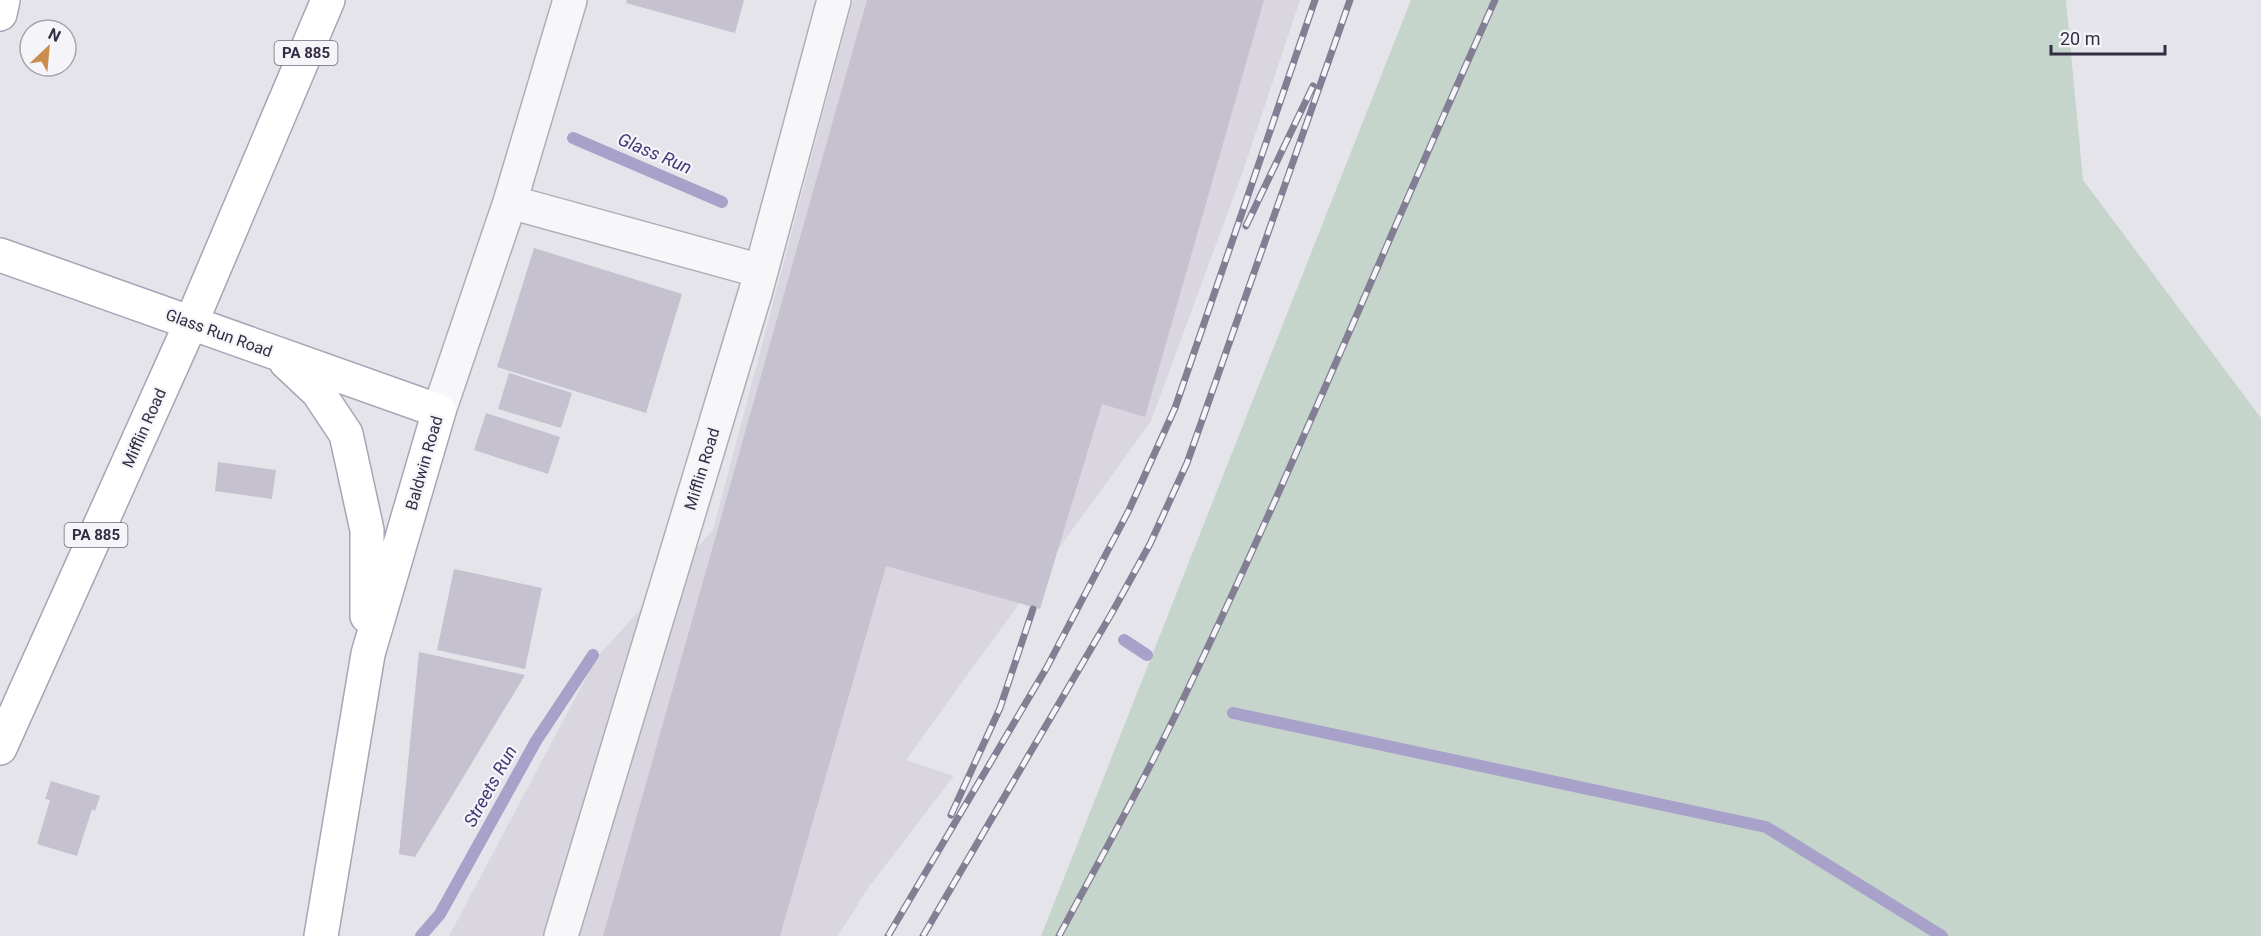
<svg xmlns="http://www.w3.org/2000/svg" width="2261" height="936" font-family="Roboto,sans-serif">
<rect width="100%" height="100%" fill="#e6e4eb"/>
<path fill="#d9d6e0" d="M853,0H1300L1242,174L1151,421L906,760L954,776L868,888L838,936H449L597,657L713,530Z"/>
<path fill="#c5d5cb" d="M1411,0H2066L2083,180L2261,418V936H1041Z"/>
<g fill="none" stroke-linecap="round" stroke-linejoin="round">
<path stroke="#a8a1c9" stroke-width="12" d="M573,138L722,202
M1124,640L1147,655
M1233,713L1766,827L1942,936
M421,936L440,914L536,741L593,655"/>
</g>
<path fill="#c5c1ce" d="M627,0H744L735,33L626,3Z
M867,0H1264L1145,417L1102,404L1040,609L886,566L780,936H603Z
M534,248L682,294L646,413L497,367Z
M509,373L572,393L561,428L498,409Z
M486,413L560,437L548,474L474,450Z
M218,462L276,470L272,499L215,491Z
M454,569L542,588L525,669L437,650Z
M419,652L525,675L415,857L399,854Z
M51,781L100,796L95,811L92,809L77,856L37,844L50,800L45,799Z"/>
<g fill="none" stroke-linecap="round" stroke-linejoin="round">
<defs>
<path id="minor" d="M510,202L761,271
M439,411L510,202L570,0
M561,936L756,290L834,0"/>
<path id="major" d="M0,14L3,0
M0,255L439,411L368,654L321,936
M286,362L318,392L346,434L367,530V616
M0,748L191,323L328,0"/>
</defs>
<use href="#minor" stroke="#b0adb9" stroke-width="36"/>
<use href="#major" stroke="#a8a3b6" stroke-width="36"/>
<use href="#minor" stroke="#f7f7f9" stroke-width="33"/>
<use href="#major" stroke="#fff" stroke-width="33"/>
<defs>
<path id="rail" d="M1246,226L1313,86
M951,815L1000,708L1033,609
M888,936L1047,667L1129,510L1175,408L1315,0
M923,936L1113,611L1150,544L1187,463L1350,0
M1059,936C1098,863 1139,790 1175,716C1289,480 1388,238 1495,0"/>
</defs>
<use href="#rail" stroke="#847e94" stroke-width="7"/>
<use href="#rail" stroke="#f5f4f8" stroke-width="4.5" stroke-dasharray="14" stroke-linecap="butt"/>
</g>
<g text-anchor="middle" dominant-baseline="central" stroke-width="4.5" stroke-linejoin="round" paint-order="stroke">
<g fill="#f5f4f8" stroke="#6d6879" stroke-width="1.5">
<rect x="274.5" y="41" width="63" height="24" rx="4.5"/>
<rect x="64.5" y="523" width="63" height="24" rx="4.5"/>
</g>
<g font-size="15" font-weight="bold" fill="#332c43">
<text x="306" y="53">PA 885</text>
<text x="96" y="535">PA 885</text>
</g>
<g font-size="16" fill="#332c43" stroke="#f5f4f8">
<text transform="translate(219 333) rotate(20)">Glass Run Road</text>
<text transform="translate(144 428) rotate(-66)">Mifflin Road</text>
<text transform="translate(424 463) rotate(-74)">Baldwin Road</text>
<text transform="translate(702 469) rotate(-73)">Mifflin Road</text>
</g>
<g font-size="18" font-style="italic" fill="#443776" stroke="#f5f4f8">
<text transform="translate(655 153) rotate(23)">Glass Run</text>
<text transform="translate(490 786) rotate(-61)">Streets Run</text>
</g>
</g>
<g transform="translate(48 48) rotate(26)"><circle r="28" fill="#f5f4f8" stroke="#a7a4b0" stroke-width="1.5"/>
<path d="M0-4.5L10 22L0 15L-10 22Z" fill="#ca8d4f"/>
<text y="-9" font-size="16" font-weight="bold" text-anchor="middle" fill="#332c43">N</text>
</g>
<path d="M2051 45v9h114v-9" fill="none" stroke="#332c43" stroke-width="3"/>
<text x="2060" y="45" font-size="18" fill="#332c43" stroke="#f5f4f8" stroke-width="4.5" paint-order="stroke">20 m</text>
</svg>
